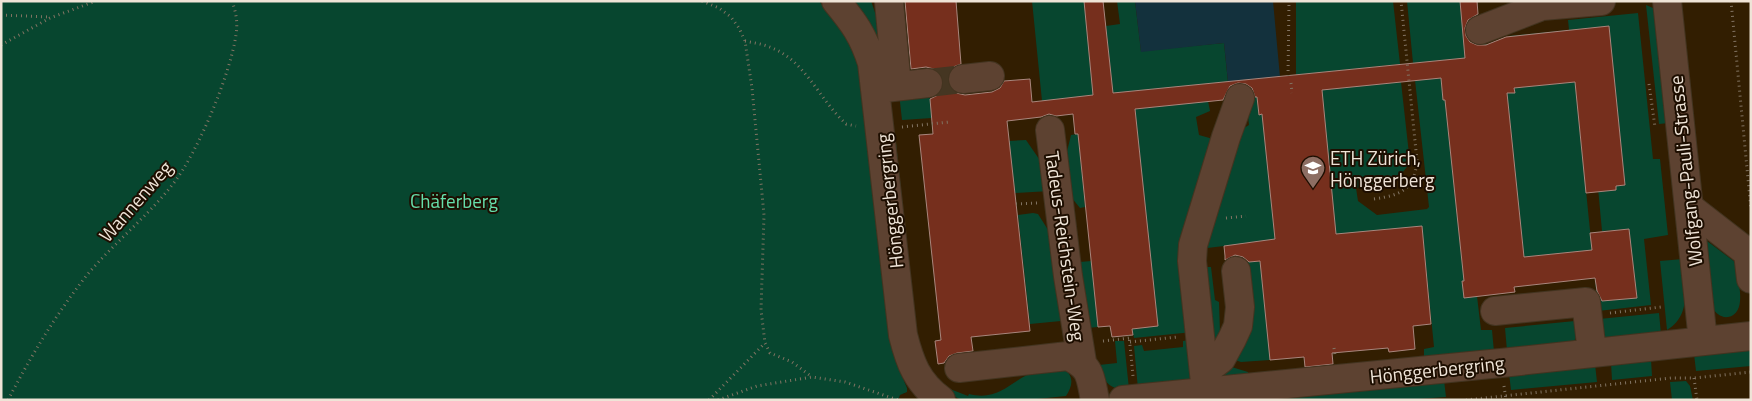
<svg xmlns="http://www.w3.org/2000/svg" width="1752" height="401" font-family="'Titillium Web',sans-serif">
<rect width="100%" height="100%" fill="#271702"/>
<path fill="#321e01" d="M819,1H1751V400H898L900,394H904L907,388L897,364L891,338L852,47L837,23Z"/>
<path fill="#07462f" d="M1,1H819C836,22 850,41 859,66L891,338L897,364L907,388V392L900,395L898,400H1Z
M848,1H871L878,21L884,74Z
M1032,1H1084L1093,95L1042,101Z
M1117,1H1135L1141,51L1224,43L1228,82L1113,93L1106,26L1120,24Z
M1296,1H1393L1400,64L1296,75Z
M1407,1H1460L1465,58L1413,63Z
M1646,5L1653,8L1657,13L1669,123L1659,124Z
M1638,13L1653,159H1660L1668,235L1644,239L1651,305L1598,311L1595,279L1605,278L1607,301L1637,297L1629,229L1602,231L1598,188L1625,185L1609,26L1579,29L1580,41L1481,45L1509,41V36L1569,30L1568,20Z
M1441,78L1443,100H1445L1464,281H1462L1464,297L1477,296L1481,330H1492L1494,352L1424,359V349L1434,347L1422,226L1336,235L1322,90L1401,82L1410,163L1399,177L1356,188L1358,201L1377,215L1427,209L1429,207L1415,80Z
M1575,82L1592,250L1524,257L1507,93H1515L1514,88Z
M929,90L932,118L902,120L899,93Z
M1281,94L1257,101L1259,115L1262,114L1275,240L1199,249L1234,134L1249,125L1246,98Z
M1208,101L1210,111L1196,117L1199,135L1213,139L1193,332L1134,338L1132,329L1157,326L1135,109Z
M895,133L917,342L932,374L950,389L968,396L969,394C997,401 1008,384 1029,374C1038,369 1053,370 1064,368C1074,377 1073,385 1066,396L1027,400H962L946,393L917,353L890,134Z
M1078,134L1085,207L1080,208L1067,192L1064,164L1071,135Z
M1026,140L1048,172L1050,191L1015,193L1009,141Z
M1033,213L1038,214L1057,244V275L1061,321L1030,324L1018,215Z
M1699,235L1735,262C1737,276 1749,313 1728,317C1721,318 1716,313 1712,308C1709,302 1709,292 1708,285C1705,269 1702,252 1699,235Z
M1683,259C1684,285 1693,314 1667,330L1660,261Z
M1091,261L1098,327L1087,328L1080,262Z
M1246,262H1260L1270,360L1241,362L1229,358Z
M1199,267H1211L1215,300L1219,302L1220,333L1215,352Z
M1659,313L1661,334L1605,339L1603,337L1599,319Z
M1575,321L1577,334L1574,342L1507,351L1505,328Z
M1194,339L1193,383L1138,389L1134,346L1142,345L1144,351L1183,347V341Z
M1115,341H1124L1129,389C1111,391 1103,382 1099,365L1117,363Z
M1751,349V366L1696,371L1694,354Z
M1651,359L1652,376L1612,380L1611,363Z
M1595,364L1597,382L1511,390L1509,373Z
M1225,365L1248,372L1249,377L1227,379L1223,371Z
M1444,380L1446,397L1404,400H1260Z
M1686,381L1690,386L1693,400H1672L1670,382Z"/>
<path fill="#13313d" d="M1135,1H1273L1280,77L1228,82L1224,43L1141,52Z"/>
<path fill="#762f1d" stroke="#a8867d" d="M905,1H956L961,64L953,67L949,72L947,80L950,88L956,93L965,95L992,92L1000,88L1004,81L1030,79L1032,102L1093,95L1084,1H1103L1113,93L1465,58L1460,1H1477L1478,14L1468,20L1465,28L1466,36L1470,42L1477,45H1486L1506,37L1609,26L1625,185L1616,186V190L1586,193L1575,82L1514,88L1515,93H1507L1524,257L1592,250L1590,233L1629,229L1637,298L1602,301L1597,291L1595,278L1514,287L1515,292L1464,298L1462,281H1464L1445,100H1443L1441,78L1322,90L1336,234L1422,226L1431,324L1413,326L1415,349L1389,352L1388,348L1332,353L1333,364L1305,367L1304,357L1270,360L1260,261L1249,262L1243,257L1235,255L1225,260V256L1224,246L1275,239L1262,114L1259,115L1257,97H1255L1252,88L1246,84L1238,83L1230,86L1223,100L1135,109L1158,326L1132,329L1133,335L1112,337L1110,326L1098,327L1078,134H1075L1073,114L1056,116L1049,114L1041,117L1007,121L1030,331L971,337L973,351L957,353L949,356L944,363L938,364L935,341L941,340L919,135L933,134L930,99L938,95L942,89L944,82L941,74L934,69L926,67L911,69Z"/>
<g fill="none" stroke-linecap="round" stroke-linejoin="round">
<path stroke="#453622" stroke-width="28" stroke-dasharray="28 14" stroke-linecap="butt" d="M928,83L963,79"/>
<defs>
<path id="minor" d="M836,1C854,23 863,35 872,63L903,335C910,363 917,382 941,400
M1667,1L1703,341
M889,2L896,75L893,87
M1480,30L1542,6L1601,1
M963,79L990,76
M876,89L928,83
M1050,130L1068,276L1082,362
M1689,207L1748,253L1751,279
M1495,311L1586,302L1592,352
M959,368L1068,356C1092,367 1090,377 1095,400
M1204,372L1221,359L1232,339L1238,326L1240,307L1236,271
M1206,392L1192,261L1193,245L1226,137L1240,98
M1123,400L1501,363L1751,336"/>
</defs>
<use href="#minor" stroke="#433420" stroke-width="30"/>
<path stroke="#827463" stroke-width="3" stroke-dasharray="1 4" stroke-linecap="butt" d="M702,1L719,8L731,17L739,28L745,41L752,88L764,215L761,310L765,343L770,353L792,362L812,377
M1731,1L1751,210
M1,15L49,17
M745,41C754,43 764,44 772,48C803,60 818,95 840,118L846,124L856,126
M1,45L50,18L96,1
M1288,76L1289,1
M1291,83L1292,93
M1649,84L1655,127
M902,127L949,122
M1374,199C1401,195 1414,190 1417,161L1401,1
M1016,204L1037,203
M1226,218L1246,216
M1610,313L1661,307
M1129,335L1133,376
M1103,341L1130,338
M1130,342L1177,337
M1334,348L1335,355
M1694,378L1697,400
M1504,386L1506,400
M8,400C31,356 56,314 87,275C114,243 147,217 173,184C198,152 230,75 236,35C238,23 236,12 232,1
M709,400L765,343
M718,400L757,386L812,377L845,382L898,400
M1466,400L1671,378H1694L1751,372"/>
<use href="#minor" stroke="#5d4231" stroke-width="28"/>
</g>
<defs>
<symbol id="university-pin" viewBox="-11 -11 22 30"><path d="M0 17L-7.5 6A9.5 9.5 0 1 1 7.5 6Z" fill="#8d6e63" stroke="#1d0e00"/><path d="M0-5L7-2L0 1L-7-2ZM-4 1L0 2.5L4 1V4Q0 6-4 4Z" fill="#fff"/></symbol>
</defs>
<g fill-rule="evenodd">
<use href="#university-pin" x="1299" y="154" width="28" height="38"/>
</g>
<g text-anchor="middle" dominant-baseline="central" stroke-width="4" stroke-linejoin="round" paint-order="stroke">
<g font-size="19" fill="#efe4d7" stroke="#1d0e00" text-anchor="start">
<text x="1330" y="157">ETH Zürich,<tspan x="1330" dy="22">Hönggerberg</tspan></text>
</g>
<g font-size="19" fill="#efe4d7" stroke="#1d0e00">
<text transform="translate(1685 171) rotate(-96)">Wolfgang-Pauli-Strasse</text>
<text transform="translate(135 201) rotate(-49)">Wannenweg</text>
<text transform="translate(889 201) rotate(-96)">Hönggerbergring</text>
<text transform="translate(1066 246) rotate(82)">Tadeus-Reichstein-Weg</text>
<text transform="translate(1437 369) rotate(-6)">Hönggerbergring</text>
</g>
<g font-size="19" fill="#66dfab" stroke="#1d0e00">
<text x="454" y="200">Chäferberg</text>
</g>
</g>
<rect width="1752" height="401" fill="none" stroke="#efe4d7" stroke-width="5"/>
</svg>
